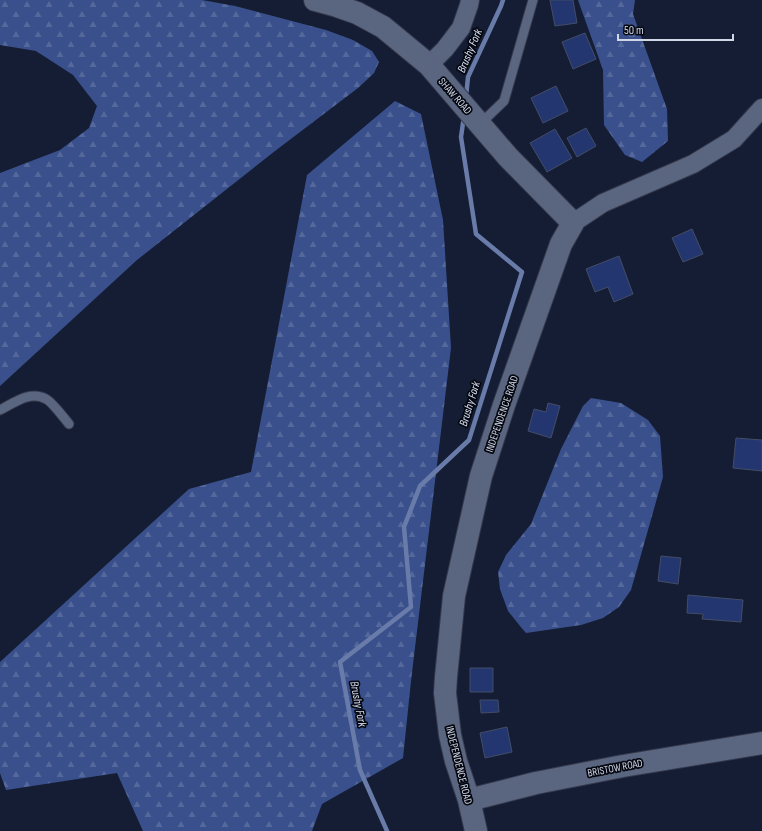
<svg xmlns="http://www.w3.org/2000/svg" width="762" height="831" font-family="'Sofia Sans Condensed',sans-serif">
<defs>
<pattern id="forest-firs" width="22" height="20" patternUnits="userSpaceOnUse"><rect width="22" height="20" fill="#3a508c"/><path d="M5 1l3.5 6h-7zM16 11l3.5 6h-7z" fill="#55689c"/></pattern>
</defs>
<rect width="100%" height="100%" fill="#141d33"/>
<path fill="url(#forest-firs)" d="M0,0H202L235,6L326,30L353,40L372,51L379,62L374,73L358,88L275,151L137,260L0,386V173L60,150L89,128L97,106L73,75L36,51L0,45Z
M578,0H635L633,14L667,109L668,141L642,162L625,155L604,125L603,70Z
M395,101L421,114L443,220L451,348L411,681L403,758L322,804L312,831H143L117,773L6,790L0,773V662L189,489L251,472L307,175Z
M591,398L621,403L648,420L660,436L663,477L631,590L619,607L603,618L581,625L526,633L520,626L508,611L500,589L498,572L506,555L531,524L561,449L583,406Z"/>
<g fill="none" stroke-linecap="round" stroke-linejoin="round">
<path stroke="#697ba9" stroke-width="4.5" d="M466,97L468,77L501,6L503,0
M387,831L360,770L340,662L411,607L404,527L420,486L469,440L522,272L476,234L461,137L464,116"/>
</g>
<path fill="#233670" stroke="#434d67" d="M550,0H573L577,23L555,26Z
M585,33L596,59L573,69L562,42Z
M556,86L568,111L543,123L531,98Z
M586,128L596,146L577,157L567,138Z
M555,129L572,158L547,172L530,143Z
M692,229L703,254L683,262L672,238Z
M619,256L633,294L614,302L608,287L595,292L586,269Z
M548,403L560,406L551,438L528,431L534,409L546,412Z
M736,438L762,440V471L733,468Z
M661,556L681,558L678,584L658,581Z
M688,595L743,600L741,622L702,619L703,614L687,613Z
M470,668H493V692H470Z
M480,700H498L499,712L481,713Z
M507,727L512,752L485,758L480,733Z"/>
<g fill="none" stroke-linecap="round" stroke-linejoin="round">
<defs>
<path id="lane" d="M480,124L504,101L533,0
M0,410C14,403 30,390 46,399C51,401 65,419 69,424"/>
<path id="street" d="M429,65L445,49L461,28L469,5L470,0
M573,223L603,203L693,164L734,139L762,108"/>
<path id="secondary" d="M315,0L337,6L357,13L383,27L429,65L508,157L573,223L561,244L504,405L481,476L454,596L446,677L445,693L450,735L456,761L469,800L476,831
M469,800L536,783L623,766L762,743"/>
</defs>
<use href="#lane" stroke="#34384b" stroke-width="11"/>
<use href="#street" stroke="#34384b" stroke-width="20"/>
<use href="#secondary" stroke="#34384b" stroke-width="24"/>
<use href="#lane" stroke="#5a6580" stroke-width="9"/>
<use href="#street" stroke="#5a6580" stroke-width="18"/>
<use href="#secondary" stroke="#5a6580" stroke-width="22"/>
</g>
<g text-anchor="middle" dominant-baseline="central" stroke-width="3.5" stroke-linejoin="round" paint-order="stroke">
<g font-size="11" fill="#d1d7e7" stroke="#050811">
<text transform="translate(455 96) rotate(49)">SHAW ROAD</text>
<text transform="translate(502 414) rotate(-71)">INDEPENDENCE ROAD</text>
<text transform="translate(459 765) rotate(76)">INDEPENDENCE ROAD</text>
<text transform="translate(615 768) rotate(-11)">BRISTOW ROAD</text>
</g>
<g font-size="12" font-style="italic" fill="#d8e0f3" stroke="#050811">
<text transform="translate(470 51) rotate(-67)">Brushy Fork</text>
<text transform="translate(470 404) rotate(-73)">Brushy Fork</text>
<text transform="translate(358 704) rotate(79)">Brushy Fork</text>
</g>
</g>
<path d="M618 34v6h115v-6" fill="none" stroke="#d1d7e7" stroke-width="2"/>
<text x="624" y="34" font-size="12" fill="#d1d7e7" stroke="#050811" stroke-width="3" paint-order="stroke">50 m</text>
</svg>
